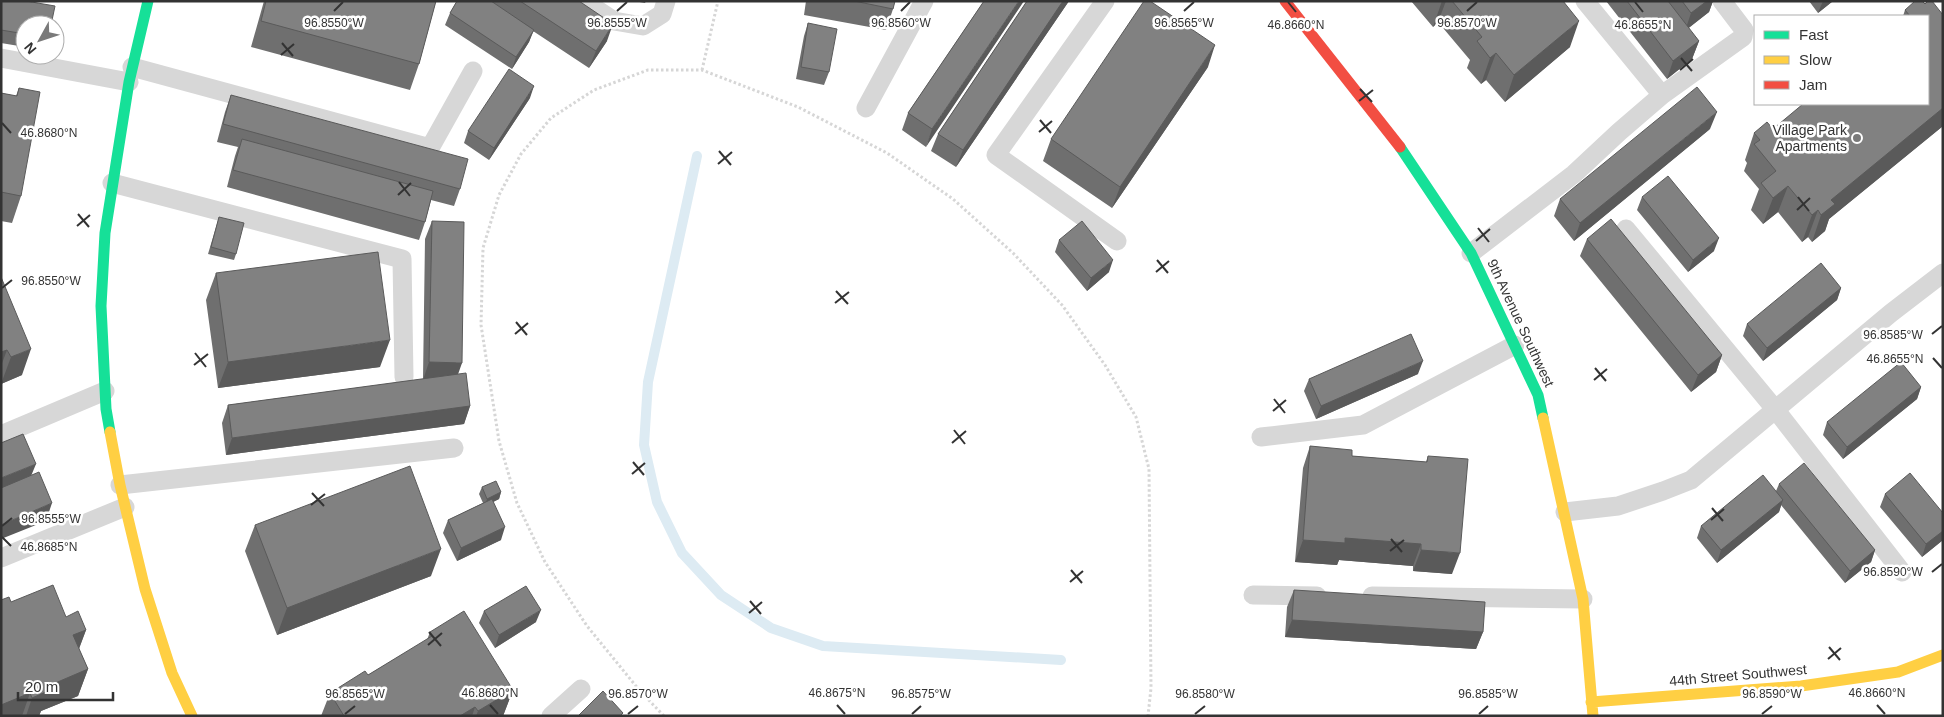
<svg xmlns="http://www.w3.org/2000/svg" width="1944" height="717" font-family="Helvetica,sans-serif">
<rect width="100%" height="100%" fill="#fff"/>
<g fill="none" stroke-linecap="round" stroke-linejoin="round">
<path stroke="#ddebf3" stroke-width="10" d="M697,156L648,382L644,445L657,502L682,553L721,595L771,628L823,646L1061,660"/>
<path stroke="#d6d6d6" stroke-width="3" stroke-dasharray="2.5 2.5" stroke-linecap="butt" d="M702,70L718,1
M664,716L640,691L587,626L545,562L517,503L499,441L481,325L483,248L499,195L521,154L551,118L594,90L648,70H702L798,107L887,153L953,199L1013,253L1062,305L1105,365L1136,417L1149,469L1151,688L1148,716"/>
<path stroke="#d7d7d7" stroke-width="19" d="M584,1L614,21L643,26L662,14L666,1
M1105,1L996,155L1117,241
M1,58L129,82
M132,67L430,148L473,71
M1662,95L1743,37L1744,30L1722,1
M866,108L924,1
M112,183L402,259L404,377
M1626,229L1775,409L1902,572
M1471,253L1574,174L1619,132L1662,95L1585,1
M1,435L105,391
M1261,437L1363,425L1515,345
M120,485L454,448
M1565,512L1618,506L1663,491L1691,480L1891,313L1943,273
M1,558L125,507
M1253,595L1317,596
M1372,596L1583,599
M551,716L581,689"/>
<path stroke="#16e098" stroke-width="11" d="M1400,147L1471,253L1538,395L1543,418
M110,432L106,409L101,306L105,233L129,82L148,1"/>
<path stroke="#ffcf43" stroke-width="11" d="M1543,418L1583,599L1593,716
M110,432L120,485L145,589L172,673L192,716
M1591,702L1801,686L1898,672L1943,655"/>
<path stroke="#f24e42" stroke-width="11" d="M1285,1L1400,147"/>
</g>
<path fill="#6f6f6f" d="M1,1L25,25V47L1,43Z
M264,1H436L419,64L410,90L251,47Z
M457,1H579L607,41L589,68L533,31L529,42L512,69L445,25L450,13Z
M634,1H646L645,3Z
M806,1H895L893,9L886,30L804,15Z
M984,1L926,147L902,130L908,113Z
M1027,1H1069L956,167L931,151L938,134Z
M1411,1H1564L1570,47L1505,102L1486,80L1481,84L1467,68L1470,60L1438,22L1433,27Z
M1606,1H1713L1709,12L1688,28L1699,41L1692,59L1667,79Z
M1809,1H1833L1818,13Z
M1925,4L1943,15V126L1829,219L1825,231L1812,242L1808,237L1802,242L1778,212L1763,224L1751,210L1759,189L1744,171L1747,163L1745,160L1754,133L1773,129L1928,16H1903L1905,10Z
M808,23L829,72L824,85L796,79L804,36Z
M1208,67L1112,208L1043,161L1051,139Z
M19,88L21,196L12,223L1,221V93L16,96Z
M231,95L460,189L454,206L431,200L425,222L419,240L227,187L235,156L238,147L217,142L225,112Z
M530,98L489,160L464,143L468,131Z
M1710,129L1574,241L1554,216L1560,199Z
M1642,197L1714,251L1688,272L1637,210Z
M219,217L236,254L234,260L208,254Z
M432,221L458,374L470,406L464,424L226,455L222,423L228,405L423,379L425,239Z
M1587,239L1722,355L1716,372L1691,392L1580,256Z
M1059,240L1109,272L1087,291L1055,252Z
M216,273L380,367L218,388L206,300Z
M1,277L22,375L1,384Z
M1841,288L1837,300L1763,361L1743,336L1747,324Z
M1418,374L1316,419L1304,391L1309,379Z
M1921,387L1917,399L1843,459L1823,435L1827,422Z
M1310,446L1352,456L1426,462L1428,456L1452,574L1413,571V566L1339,560L1337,565L1295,562L1303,468Z
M1779,484L1875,550L1871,562L1845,583L1781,505L1779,512L1717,563L1697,538L1701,526L1776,491Z
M482,487L501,492L499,499L493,502L501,540L457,561L443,533L448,520L483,503L479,494Z
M1885,494L1943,513V540L1922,557L1880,507Z
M255,525L431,576L277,635L245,551Z
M1294,590L1483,632L1476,649L1285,637L1287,607Z
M11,602L66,617L86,630L79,649L88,669L78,696L41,711L39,716H1Z
M484,611L536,622L495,648L479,623Z
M430,632L513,690L503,716H321L330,693L368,675L427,640Z"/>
<path fill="#5a5a5a" d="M1019,1H1024L926,147L932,129Z
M1063,1H1069L956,167L963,150Z
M1442,1H1446L1438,22L1433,27Z
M1707,1H1713L1709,12L1685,31L1691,13Z
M1823,1H1833L1818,13Z
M1579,21L1570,47L1505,102L1514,75Z
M613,24L607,41L589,68L596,51Z
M534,30L529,42L512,69L516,57Z
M1699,41L1692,59L1667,79L1673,61Z
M1215,45L1208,67L1112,208L1120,187Z
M1496,53L1486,80L1481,84L1490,58Z
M534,86L530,98L489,160L494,148Z
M1943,108V126L1829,219L1825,231L1812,242L1821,215L1831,200Z
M1717,112L1710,129L1574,241L1580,223Z
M1788,186L1778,212L1763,224L1773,198Z
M1818,210L1808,237L1802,242L1812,215Z
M1719,238L1714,251L1688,272L1693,260Z
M1113,260L1109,272L1087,291L1091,278Z
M1841,288L1837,300L1763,361L1767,348Z
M390,340L380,367L218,388L228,362Z
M31,349L22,375L1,384L11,357Z
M7,350L1,366V352Z
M1722,355L1716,372L1691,392L1698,375Z
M1423,361L1418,374L1316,419L1321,406Z
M429,362L462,363L456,380H423Z
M1921,387L1917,399L1843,459L1847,447Z
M470,406L464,424L226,455L232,438Z
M36,464L29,481L1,493V478Z
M501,492L499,499L485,506L487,499Z
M1783,500L1779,512L1717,563L1721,550Z
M52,503L46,521L1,539V525Z
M505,527L501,540L457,561L461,548Z
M1943,531V540L1922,557L1926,544Z
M1345,538L1421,544L1413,566L1339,560L1337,565L1295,562L1303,540Z
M441,549L431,576L277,635L287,608Z
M1421,550L1460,553L1452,574L1413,571Z
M1875,550L1871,562L1845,583L1850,571Z
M541,610L536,622L495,648L499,635Z
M1292,620L1483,632L1476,649L1285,637Z
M86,630L76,656L73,635Z
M88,669L78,696L41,711L39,716H26L32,698L46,687Z
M513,690L503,716H476L478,711Z
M30,693L22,716H1V705Z
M475,707L472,716H460Z"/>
<path fill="#818181" stroke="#5a5a5a" d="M1,1H26L55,6L51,25H25V34L1,30Z
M266,1H436L419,64L261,21Z
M457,1H491L534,30L516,57L450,13Z
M520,1H579L613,24L596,51Z
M854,1H895L893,9Z
M984,1H1019L932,129L908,113Z
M1027,1H1063L963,150L938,134Z
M1144,1H1150L1215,45L1120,187L1051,139Z
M1452,1H1563L1579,21L1514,75L1496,53L1490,58L1477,41L1482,37Z
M1627,1H1668L1699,41L1673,61Z
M1682,1H1707L1691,13Z
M1915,1H1922L1925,4L1928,1H1932L1943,15V108L1831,200L1835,204L1821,215L1818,210L1812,215L1788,186L1773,198L1761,183L1776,171L1754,144L1760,140L1754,133L1767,122L1773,129L1803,104H1928V16H1910L1905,10Z
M808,23L837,29L829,72L801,67Z
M509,69L534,86L494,148L468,131Z
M1697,87L1717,112L1580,223L1560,199Z
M19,88L40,92L21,196L1,192V93L17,96Z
M231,95L468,159L460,189L223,124Z
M242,139L433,191L425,222L233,170Z
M1668,176L1719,238L1693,260L1642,197Z
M219,217L244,223L236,254L211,247Z
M1611,219L1722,355L1698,375L1587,239Z
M432,221L464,222L462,363L429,362Z
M1082,221L1113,260L1091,278L1059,240Z
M378,252L390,340L228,362L216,273Z
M1821,263L1841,288L1767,348L1747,324Z
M1,277L31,349L11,357L7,350L1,352Z
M1411,334L1423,361L1321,406L1309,379Z
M1901,362L1921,387L1847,447L1827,422Z
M466,373L470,406L232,438L228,405Z
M23,434L36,464L1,478V443Z
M1310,446L1352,450V456L1427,462L1428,456L1468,459L1460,553L1421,550V544L1345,538V543L1303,540Z
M1804,463L1875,550L1850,571L1779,484Z
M410,466L441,549L287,608L255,525Z
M39,472L52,503L1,525V488Z
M1910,473L1943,513V531L1926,544L1885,494Z
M1763,475L1783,500L1721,550L1701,526Z
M496,481L501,492L487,499L482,487Z
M492,499L505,527L461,548L448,520Z
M53,585L66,617L78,611L86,630L73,635L88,669L46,687L48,691L32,698L30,693L1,705V600L9,597L11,602Z
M526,586L541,610L499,635L484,611Z
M1294,590L1485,602L1483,632L1292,620Z
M464,611L513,690L478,711L475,707L460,716H344L330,693L365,671L368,675L432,636L430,632Z
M603,691L623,713L620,716H578Z"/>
<path fill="none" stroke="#333" stroke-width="2" d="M1288,2L1296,12M1635,2L1643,12M334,11L343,2M617,11L627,2M901,11L910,2M1184,11L1194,2M1467,11L1477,2M282,43L293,56M281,55L294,44M1681,58L1692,71M1680,70L1693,59M1360,89L1372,102M1359,101L1373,90M1040,120L1051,133M2,123L11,133M1039,132L1052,121M719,151L731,165M718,164L732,152M399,182L410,196M398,195L411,183M1798,197L1809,211M1797,210L1810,198M78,214L89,227M77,226L90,215M1478,228L1489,242M1476,241L1490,229M1157,260L1168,273M1156,272L1169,261M2,288L12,280M836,291L848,304M835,303L849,292M516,322L527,335M515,334L528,323M1932,334L1942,326M195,353L206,367M1933,358L1942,368M194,365L208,354M1595,368L1606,381M1594,380L1607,369M1274,399L1285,413M1273,411L1286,400M954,430L965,444M952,443L966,431M633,462L644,475M632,474L645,463M312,493L324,506M311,505L325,494M1712,508L1723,521M1711,520L1724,509M2,526L12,518M2,537L11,546M1391,539L1402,552M1390,551L1404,540M1071,570L1082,583M1932,572L1942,564M1070,582L1083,571M750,601L761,614M749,613L762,602M429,632L441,646M428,645L442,633M1829,647L1840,660M1828,659L1841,648M490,705L498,714M837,705L845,714M1877,705L1885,714M345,714L355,706M628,714L638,706M912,714L921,706M1195,714L1205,706M1479,714L1488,706M1762,714L1772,706"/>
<circle fill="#7a7a7a" stroke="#fff" stroke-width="2" cx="1857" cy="138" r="5"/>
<g text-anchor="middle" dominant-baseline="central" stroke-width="5" stroke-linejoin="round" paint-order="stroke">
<g font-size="14" fill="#333" stroke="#fff" text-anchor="end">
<text x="1847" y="130">Village Park<tspan x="1847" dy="16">Apartments</tspan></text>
</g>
<g font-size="14" fill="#333" stroke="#fff">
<text transform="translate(1521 323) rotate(65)">9th Avenue Southwest</text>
<text transform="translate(1738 675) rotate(-5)">44th Street Southwest</text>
</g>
</g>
<g font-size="12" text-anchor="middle" fill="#333" stroke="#fff" stroke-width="5" stroke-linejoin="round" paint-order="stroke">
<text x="1467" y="27">96.8570°W</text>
<text x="334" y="27">96.8550°W</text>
<text x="617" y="27">96.8555°W</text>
<text x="901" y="27">96.8560°W</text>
<text x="1184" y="27">96.8565°W</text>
<text x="1296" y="29">46.8660°N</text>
<text x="1643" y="29">46.8655°N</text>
<text x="49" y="137">46.8680°N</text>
<text x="51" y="285">96.8550°W</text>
<text x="1893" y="339">96.8585°W</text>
<text x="1895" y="363">46.8655°N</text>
<text x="51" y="523">96.8555°W</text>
<text x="49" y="551">46.8685°N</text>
<text x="1893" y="576">96.8590°W</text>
<text x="490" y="697">46.8680°N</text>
<text x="837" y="697">46.8675°N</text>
<text x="1877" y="697">46.8660°N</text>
<text x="355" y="698">96.8565°W</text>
<text x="638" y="698">96.8570°W</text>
<text x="921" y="698">96.8575°W</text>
<text x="1205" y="698">96.8580°W</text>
<text x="1488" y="698">96.8585°W</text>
<text x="1772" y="698">96.8590°W</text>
</g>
<rect width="1944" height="717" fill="none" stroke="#333333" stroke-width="5"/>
<rect x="1754" y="15" width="175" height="90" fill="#ffffff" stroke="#adadad"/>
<rect x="1764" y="31" width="25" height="8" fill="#16e098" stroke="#adadad"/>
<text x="1799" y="40" font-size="15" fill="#333333">Fast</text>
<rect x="1764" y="56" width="25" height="8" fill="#ffcf43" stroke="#adadad"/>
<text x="1799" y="65" font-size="15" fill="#333333">Slow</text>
<rect x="1764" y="81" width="25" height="8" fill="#f24e42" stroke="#adadad"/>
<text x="1799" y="90" font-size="15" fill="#333333">Jam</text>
<g transform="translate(40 40) rotate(230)"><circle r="24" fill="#ffffff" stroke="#adadad"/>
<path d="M0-4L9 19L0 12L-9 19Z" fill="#7a7a7a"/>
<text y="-8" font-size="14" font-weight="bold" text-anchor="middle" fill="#333333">N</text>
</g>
<path d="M18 692v8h95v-8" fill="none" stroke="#333333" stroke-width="2.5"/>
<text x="25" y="692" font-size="15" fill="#333333" stroke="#ffffff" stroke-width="4" paint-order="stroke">20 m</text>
</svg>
